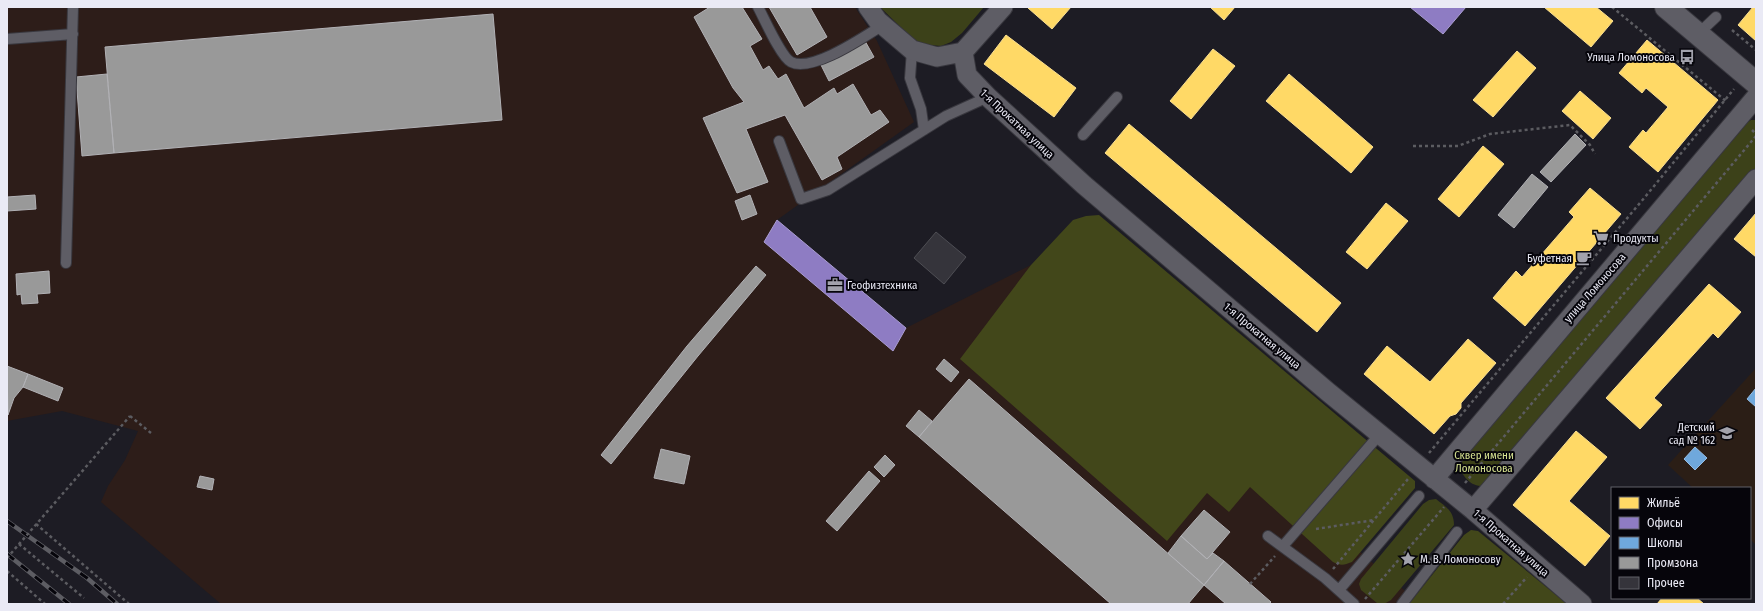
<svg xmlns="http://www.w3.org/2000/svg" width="1763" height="611" font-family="'Fira Sans Condensed',sans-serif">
<rect width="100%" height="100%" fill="#1d1c24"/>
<path fill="#2d1d19" d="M7,7H855L877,41L914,122L777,220L906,328L1031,265L1420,604H221L101,502L108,486L125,460L138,431L62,411L7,421Z"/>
<path fill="#2b1e16" d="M1756,368V545L1750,539V488H1693L1668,465Z"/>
<path fill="#3c4119" d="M880,7H984L962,33L951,42L941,46L918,44Z
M1751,120H1756V168L1495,479C1492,481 1489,484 1486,485C1472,490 1460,474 1458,462L1745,124Z
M1436,499C1446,507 1454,511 1454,525L1391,600L1384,604L1377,603L1361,590L1359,584L1361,579L1423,504L1429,500Z"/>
<path fill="#42471a" d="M1099,215L1415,481V488L1352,562C1344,565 1341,566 1333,562L1250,487L1229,512L1207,493L1167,541L960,359L1031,265L1073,220L1086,216Z
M1471,530L1478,531L1567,604H1409L1464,535Z"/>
<path fill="#ffd966" stroke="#f9de91" d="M1029,7H1071L1052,29L1028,8Z
M1210,7H1235L1224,20Z
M1544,7H1596L1613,21L1591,47Z
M1753,7H1756V41L1738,25Z
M1006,35L1076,88L1054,117L984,64Z
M1647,40L1718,100L1658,172L1629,147L1643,130L1646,133L1668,107L1646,88L1642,93L1619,73Z
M1213,49L1235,66L1191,119L1170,101Z
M1517,51L1536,68L1493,117L1473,100Z
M1289,74L1373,147L1351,173L1266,101Z
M1580,91L1611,118L1593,139L1562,111Z
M1129,124L1341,303L1317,332L1105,153Z
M1483,146L1504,164L1459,217L1438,199Z
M1590,188L1621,214L1525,326L1493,298L1516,271L1522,277L1574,217L1569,212Z
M1386,203L1408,221L1367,269L1346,252Z
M1756,213V257L1734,239Z
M1709,284L1741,312L1718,338L1713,333L1654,398L1662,405L1640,429L1606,398Z
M1468,339L1496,363L1461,403V408L1456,414L1450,416L1434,434L1364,374L1387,346L1430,382Z
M1576,431L1607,457L1569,501L1610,536L1585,566L1513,505Z
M1662,598H1697L1704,604H1657Z"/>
<path fill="#8e7cc3" stroke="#aa9dd2" d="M1410,7H1466L1443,34Z
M777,220L906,328L893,351L764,242Z"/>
<path fill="#6fa8dc" stroke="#94bce4" d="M1756,388V407L1747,399Z
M1695,447L1707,458L1695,470L1684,459Z"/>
<path fill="#999" stroke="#b1b1b5" d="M710,7H742L762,39L750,46L763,70L769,66L778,79L786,74L804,108L834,88L837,94L853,84L871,115L880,110L889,122L837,157L842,169L822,180L785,115L746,129L768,182L737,193L703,118L744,102L733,88L694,17Z
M769,7H810L827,37L797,55Z
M493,14L502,120L114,153L105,47Z
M865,41L874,57L829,81L821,65Z
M107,74L114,153L82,156L76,77Z
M1575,134L1586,145L1551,182L1540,172Z
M1532,174L1548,187L1514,228L1498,215Z
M35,195L36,209L7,211V197Z
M750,195L757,214L742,220L735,201Z
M756,266L766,275L698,356L611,464L601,455L687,346Z
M49,271L50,293L37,294L38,303L22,304L21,294L17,295L16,274Z
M944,359L959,372L951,382L936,369Z
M7,366L28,374L23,387L14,398L8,415Z
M28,374L63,388L58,401L23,387Z
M969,379L1204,585L1188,604H1111L919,437Z
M919,410L932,421L919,437L906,426Z
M661,449L690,456L684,484L654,478Z
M885,455L895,465L884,477L874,467Z
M869,471L880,481L837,531L826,521Z
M200,476L214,479L212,490L197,487Z
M1204,510L1230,532L1207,559L1181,536Z
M1181,536L1207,559L1213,553L1224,561L1204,585L1168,553Z
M1224,561L1271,602L1269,604H1226L1204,585Z"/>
<path fill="#35343b" stroke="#4e4e54" d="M936,232L966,257L944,284L914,258Z"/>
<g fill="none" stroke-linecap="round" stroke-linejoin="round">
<defs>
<path id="service" d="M758,7C764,18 781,57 791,62C812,73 865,36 883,25
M1698,34L1716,17
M7,39L73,34
M912,50L910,78L921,109L924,130
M1083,135L1117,97
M779,141L801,199L828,190L946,116L988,97
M66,263L73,7
M1268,536L1325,578L1354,604
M1283,546L1380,434
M1339,590L1419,496
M1402,604L1457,532"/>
<path id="minor" d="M868,7L878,21L912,50L937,57L963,52
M963,52L967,75L988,97L1084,185L1328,392L1473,510L1582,604
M963,52L1003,7
M1434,479L1756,97
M1473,510L1756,179"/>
<path id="tertiary" d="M1666,7L1756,83"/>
</defs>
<use href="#service" stroke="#39383f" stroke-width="12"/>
<use href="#minor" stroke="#39383f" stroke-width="21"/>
<use href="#tertiary" stroke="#39383f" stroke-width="24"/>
<path stroke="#5c5c61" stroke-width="2.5" stroke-dasharray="3 3" stroke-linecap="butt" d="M1612,7L1726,101
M1732,30L1756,50
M1752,130L1756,134
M1413,146H1458L1490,134L1570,125L1590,145L1595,154
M130,416L151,433
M1429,453L1645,197L1734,89
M1465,483L1756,136
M36,524L129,604
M1316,529L1374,520
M19,544L84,598
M1333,569L1408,479
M7,571L45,604
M1250,584L1275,556
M1365,599L1444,507
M1503,604L1527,577"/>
<use href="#service" stroke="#5e5d65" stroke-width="10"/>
<use href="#minor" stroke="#5e5d65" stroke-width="19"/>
<use href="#tertiary" stroke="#5e5d65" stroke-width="22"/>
<defs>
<path id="rail" d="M7,521L87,578L117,604
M7,554L69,604"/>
</defs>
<use href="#rail" stroke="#5d5d63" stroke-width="4.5"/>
<use href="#rail" stroke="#06050b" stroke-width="3" stroke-dasharray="9" stroke-linecap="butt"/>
<path stroke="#5c5c61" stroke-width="2.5" stroke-dasharray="3 3" stroke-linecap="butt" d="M7,558L130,416"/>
</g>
<defs>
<symbol id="bus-bare" viewBox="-9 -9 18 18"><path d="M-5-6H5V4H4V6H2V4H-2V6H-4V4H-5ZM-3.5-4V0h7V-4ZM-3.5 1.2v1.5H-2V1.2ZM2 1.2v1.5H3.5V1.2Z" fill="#a2a2ac" stroke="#06050b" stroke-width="2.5" paint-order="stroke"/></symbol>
<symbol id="supermarket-bare" viewBox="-9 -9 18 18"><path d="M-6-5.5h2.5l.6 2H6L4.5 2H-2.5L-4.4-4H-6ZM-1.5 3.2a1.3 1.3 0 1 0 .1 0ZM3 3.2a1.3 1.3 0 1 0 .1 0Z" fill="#a2a2ac" stroke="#06050b" stroke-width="2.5" paint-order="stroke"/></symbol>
<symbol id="cafe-bare" viewBox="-9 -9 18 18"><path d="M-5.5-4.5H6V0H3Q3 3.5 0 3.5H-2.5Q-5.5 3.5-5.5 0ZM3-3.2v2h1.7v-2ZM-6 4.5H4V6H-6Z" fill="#a2a2ac" stroke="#06050b" stroke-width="2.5" paint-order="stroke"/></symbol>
<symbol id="office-bare" viewBox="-9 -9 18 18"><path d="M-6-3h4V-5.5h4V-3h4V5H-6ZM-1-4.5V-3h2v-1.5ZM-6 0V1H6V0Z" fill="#a2a2ac" stroke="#06050b" stroke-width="2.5" paint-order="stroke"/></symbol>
<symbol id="school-bare" viewBox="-9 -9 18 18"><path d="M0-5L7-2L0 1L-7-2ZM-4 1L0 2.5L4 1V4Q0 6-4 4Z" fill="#a2a2ac" stroke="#06050b" stroke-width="2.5" paint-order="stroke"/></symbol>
<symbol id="sight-bare" viewBox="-9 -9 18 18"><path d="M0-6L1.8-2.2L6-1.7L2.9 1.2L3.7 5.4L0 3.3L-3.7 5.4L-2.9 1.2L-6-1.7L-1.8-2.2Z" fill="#a2a2ac" stroke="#06050b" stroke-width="2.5" paint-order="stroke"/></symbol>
</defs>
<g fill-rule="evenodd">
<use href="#bus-bare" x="1676" y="46" width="22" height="22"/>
<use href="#supermarket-bare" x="1590" y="227" width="22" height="22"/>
<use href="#cafe-bare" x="1573" y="247" width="22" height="22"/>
<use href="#office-bare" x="824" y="274" width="22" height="22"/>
<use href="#school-bare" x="1716" y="422" width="22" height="22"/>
<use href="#sight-bare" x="1397" y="548" width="22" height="22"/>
</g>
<g text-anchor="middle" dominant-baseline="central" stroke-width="4" stroke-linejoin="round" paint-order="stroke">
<g font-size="11" fill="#eaeaf5" stroke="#06050b" text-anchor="end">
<text x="1675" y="57">Улица Ломоносова</text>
<text x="1613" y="238" text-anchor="start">Продукты</text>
<text x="1572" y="258">Буфетная</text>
<text x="847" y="285" text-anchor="start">Геофизтехника</text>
<text x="1715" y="427">Детский<tspan x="1715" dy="13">сад № 162</tspan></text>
<text x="1420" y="559" text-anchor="start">М. В. Ломоносову</text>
</g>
<g font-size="11" fill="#eaeaf5" stroke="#06050b">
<text transform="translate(1017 124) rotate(43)">1-я Прокатная улица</text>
<text transform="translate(1595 288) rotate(-49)">улица Ломоносова</text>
<text transform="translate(1262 336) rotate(40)">1-я Прокатная улица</text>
<text transform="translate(1511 543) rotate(41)">1-я Прокатная улица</text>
</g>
<g font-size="11" fill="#d7e391" stroke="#06050b">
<text x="1484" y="455">Сквер имени<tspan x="1484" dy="13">Ломоносова</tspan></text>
</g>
</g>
<rect width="1763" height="611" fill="none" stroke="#eaeaf5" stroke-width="16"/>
<rect x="1611" y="487" width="140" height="112" fill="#06050b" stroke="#616169"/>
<rect x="1619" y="497" width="20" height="12" fill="#ffd966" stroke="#616169"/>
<text x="1647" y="507" font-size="12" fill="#eaeaf5">Жильё</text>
<rect x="1619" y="517" width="20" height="12" fill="#8e7cc3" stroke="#616169"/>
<text x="1647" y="527" font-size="12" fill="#eaeaf5">Офисы</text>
<rect x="1619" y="537" width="20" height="12" fill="#6fa8dc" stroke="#616169"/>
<text x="1647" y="547" font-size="12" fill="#eaeaf5">Школы</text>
<rect x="1619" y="557" width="20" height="12" fill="#999999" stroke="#616169"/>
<text x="1647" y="567" font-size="12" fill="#eaeaf5">Промзона</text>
<rect x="1619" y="577" width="20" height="12" fill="#35343b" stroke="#616169"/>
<text x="1647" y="587" font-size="12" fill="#eaeaf5">Прочее</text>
</svg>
